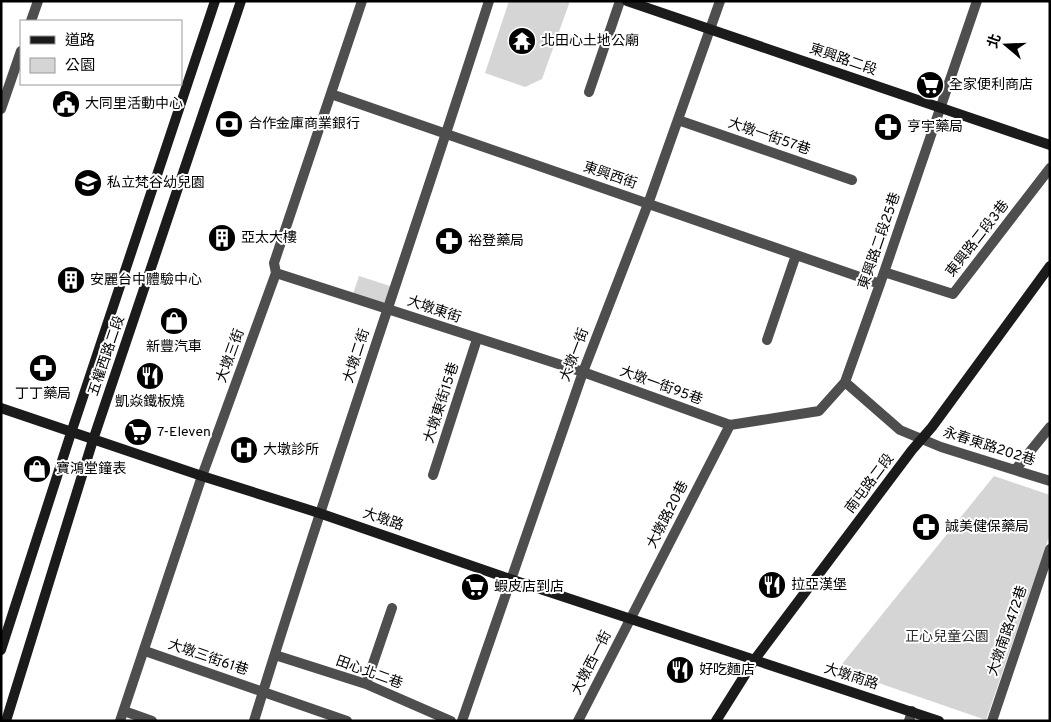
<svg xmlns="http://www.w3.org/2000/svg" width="1051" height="722" font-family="Overpass,'Noto Sans TC',sans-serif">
<rect width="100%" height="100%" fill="#fff"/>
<path fill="#d5d5d5" d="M509,1H570L542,79L525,87L485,73Z
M359,276L393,287L386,306L353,294Z
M994,476L1050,495V534L986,720L838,669Z"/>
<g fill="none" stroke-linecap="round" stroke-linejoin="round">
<path stroke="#4e4e4e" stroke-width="10" d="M31,21L38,1
M589,92L620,1
M331,94L880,284
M1,109L21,51
M678,120L852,180
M884,272L953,294L1050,168
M276,273L583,372L730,425L819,411L845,382L900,430L941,447L1050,481
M767,340L796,255
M845,382L880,284L977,1
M1015,470L1050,427
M433,475L477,339
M145,651L347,721
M275,655L366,684L451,721
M366,684L392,608
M124,711L152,721
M120,721L202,476L276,273L274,263L362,1
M254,721C328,479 412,242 489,1
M462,721L583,372L648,204L720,1
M578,721L730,425
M909,721L912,711
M992,721L1050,549"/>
<path stroke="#1b1b1b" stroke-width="10" d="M627,1L1050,145
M1,408L202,476L319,513L510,579L939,721
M1,650L71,433L215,1
M6,721L93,440L241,1
M716,721L755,659L912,450L932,427L1050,266"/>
</g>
<defs>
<symbol id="temple-disc" viewBox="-11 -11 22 22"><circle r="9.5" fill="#000" stroke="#fff"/><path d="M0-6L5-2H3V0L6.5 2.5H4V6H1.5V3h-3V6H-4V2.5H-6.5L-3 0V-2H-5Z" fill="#fff"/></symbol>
<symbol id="supermarket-disc" viewBox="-11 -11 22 22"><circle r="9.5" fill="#000" stroke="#fff"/><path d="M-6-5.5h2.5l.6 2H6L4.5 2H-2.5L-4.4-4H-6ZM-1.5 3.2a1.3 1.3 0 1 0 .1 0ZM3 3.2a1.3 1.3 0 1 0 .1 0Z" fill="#fff"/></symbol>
<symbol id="civic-disc" viewBox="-11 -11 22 22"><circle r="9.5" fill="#000" stroke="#fff"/><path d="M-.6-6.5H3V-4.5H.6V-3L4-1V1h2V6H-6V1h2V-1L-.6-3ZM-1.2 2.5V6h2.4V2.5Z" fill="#fff"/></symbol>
<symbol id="bank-disc" viewBox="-11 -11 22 22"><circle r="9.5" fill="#000" stroke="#fff"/><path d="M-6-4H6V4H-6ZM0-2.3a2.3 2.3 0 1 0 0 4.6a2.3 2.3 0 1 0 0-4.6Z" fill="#fff"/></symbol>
<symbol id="pharmacy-disc" viewBox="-11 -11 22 22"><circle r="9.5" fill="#000" stroke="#fff"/><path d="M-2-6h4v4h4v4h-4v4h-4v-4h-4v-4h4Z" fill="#fff"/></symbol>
<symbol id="school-disc" viewBox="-11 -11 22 22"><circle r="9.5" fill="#000" stroke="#fff"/><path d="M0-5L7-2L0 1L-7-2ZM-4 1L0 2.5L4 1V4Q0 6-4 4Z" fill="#fff"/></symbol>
<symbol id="building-disc" viewBox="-11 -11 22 22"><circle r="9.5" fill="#000" stroke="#fff"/><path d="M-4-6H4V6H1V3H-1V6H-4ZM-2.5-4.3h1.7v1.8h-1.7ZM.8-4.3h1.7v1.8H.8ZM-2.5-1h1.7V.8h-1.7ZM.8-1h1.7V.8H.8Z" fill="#fff"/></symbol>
<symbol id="shop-disc" viewBox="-11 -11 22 22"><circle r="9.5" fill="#000" stroke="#fff"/><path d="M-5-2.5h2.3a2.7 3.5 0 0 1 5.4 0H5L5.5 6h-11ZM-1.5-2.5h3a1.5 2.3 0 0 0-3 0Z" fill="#fff"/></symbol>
<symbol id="restaurant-disc" viewBox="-11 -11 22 22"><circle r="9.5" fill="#000" stroke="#fff"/><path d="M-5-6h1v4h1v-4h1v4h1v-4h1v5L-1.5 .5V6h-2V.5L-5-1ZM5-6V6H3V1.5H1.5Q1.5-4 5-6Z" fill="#fff"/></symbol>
<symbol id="hospital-disc" viewBox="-11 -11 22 22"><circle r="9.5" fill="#000" stroke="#fff"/><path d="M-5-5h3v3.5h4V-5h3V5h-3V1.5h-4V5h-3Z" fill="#fff"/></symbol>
</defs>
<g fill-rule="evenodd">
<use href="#temple-disc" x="506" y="25" width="32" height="32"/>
<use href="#supermarket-disc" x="914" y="69" width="32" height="32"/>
<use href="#civic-disc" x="50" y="88" width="32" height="32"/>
<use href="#bank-disc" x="213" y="108" width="32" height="32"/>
<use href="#pharmacy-disc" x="872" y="111" width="32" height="32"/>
<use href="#school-disc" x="72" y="167" width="32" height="32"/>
<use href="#building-disc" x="206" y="222" width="32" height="32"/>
<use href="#pharmacy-disc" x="433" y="225" width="32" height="32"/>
<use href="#building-disc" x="55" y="264" width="32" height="32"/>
<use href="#shop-disc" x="158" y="305" width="32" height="32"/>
<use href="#pharmacy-disc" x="27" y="352" width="32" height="32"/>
<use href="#restaurant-disc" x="134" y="360" width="32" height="32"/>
<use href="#supermarket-disc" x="122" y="416" width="32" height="32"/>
<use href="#hospital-disc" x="228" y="434" width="32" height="32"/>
<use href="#shop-disc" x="21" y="453" width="32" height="32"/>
<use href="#pharmacy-disc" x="910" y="511" width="32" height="32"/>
<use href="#restaurant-disc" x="756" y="569" width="32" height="32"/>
<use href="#supermarket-disc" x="459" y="571" width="32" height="32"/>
<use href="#restaurant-disc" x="664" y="654" width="32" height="32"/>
</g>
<g text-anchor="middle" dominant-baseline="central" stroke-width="4" stroke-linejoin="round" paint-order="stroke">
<g font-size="14" fill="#000" stroke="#fff" text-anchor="start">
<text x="541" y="41">北田心土地公廟</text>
<text x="949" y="85">全家便利商店</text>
<text x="85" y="104">大同里活動中心</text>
<text x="248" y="124">合作金庫商業銀行</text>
<text x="907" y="127">亨宇藥局</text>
<text x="107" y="183">私立梵谷幼兒園</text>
<text x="241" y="238">亞太大樓</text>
<text x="468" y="241">裕登藥局</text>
<text x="90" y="280">安麗台中體驗中心</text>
<text x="174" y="347" text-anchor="middle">新豐汽車</text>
<text x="43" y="394" text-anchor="middle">丁丁藥局</text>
<text x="150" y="402" text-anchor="middle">凱焱鐵板燒</text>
<text x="157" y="432">7-Eleven</text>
<text x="263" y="450">大墩診所</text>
<text x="56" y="469">寶鴻堂鐘表</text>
<text x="945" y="527">誠美健保藥局</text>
<text x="791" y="585">拉亞漢堡</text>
<text x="494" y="587">蝦皮店到店</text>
<text x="699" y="670">好吃麵店</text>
</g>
<g font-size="14" fill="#000" stroke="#fff">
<text transform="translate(843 60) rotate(19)">東興路二段</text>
<text transform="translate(769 137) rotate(19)">大墩一街57巷</text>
<text transform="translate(610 176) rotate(19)">東興西街</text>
<text transform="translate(978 239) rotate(-52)">東興路二段3巷</text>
<text transform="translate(880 241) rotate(-71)">東興路二段25巷</text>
<text transform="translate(434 310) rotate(19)">大墩東街</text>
<text transform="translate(575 355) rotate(-69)">大墩一街</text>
<text transform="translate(107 356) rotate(-71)">五權西路二段</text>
<text transform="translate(231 356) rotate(-70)">大墩三街</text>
<text transform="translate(357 356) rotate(-72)">大墩二街</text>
<text transform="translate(661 386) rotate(20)">大墩一街95巷</text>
<text transform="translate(442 403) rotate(-72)">大墩東街15巷</text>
<text transform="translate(989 447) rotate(18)">永春東路202巷</text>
<text transform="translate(870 484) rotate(-53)">南屯路二段</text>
<text transform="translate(668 515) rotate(-63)">大墩路20巷</text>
<text transform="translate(383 520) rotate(19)">大墩路</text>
<text transform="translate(1008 631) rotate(-71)">大墩南路472巷</text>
<text transform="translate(208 658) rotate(19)">大墩三街61巷</text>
<text transform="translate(592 663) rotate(-63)">大墩西一街</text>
<text transform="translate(369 673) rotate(20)">田心北二巷</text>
<text transform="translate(851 677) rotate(18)">大墩南路</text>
</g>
<g font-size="14" fill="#2c2c2c" stroke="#fff">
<text x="947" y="637">正心兒童公園</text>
</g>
</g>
<rect width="1051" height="722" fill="none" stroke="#000000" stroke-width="5"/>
<rect x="20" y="20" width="162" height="65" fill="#ffffff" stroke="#999999"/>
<rect x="30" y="36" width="25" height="8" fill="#1b1b1b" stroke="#999999"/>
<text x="65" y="45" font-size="15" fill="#000000">道路</text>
<rect x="30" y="58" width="25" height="15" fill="#d5d5d5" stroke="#999999"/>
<text x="65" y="70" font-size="15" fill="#000000">公園</text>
<g transform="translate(1006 45) rotate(289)" stroke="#ffffff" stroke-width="4" paint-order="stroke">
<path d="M0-4L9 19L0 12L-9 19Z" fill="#000000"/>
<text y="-8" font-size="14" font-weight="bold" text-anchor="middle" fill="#000000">北</text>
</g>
</svg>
